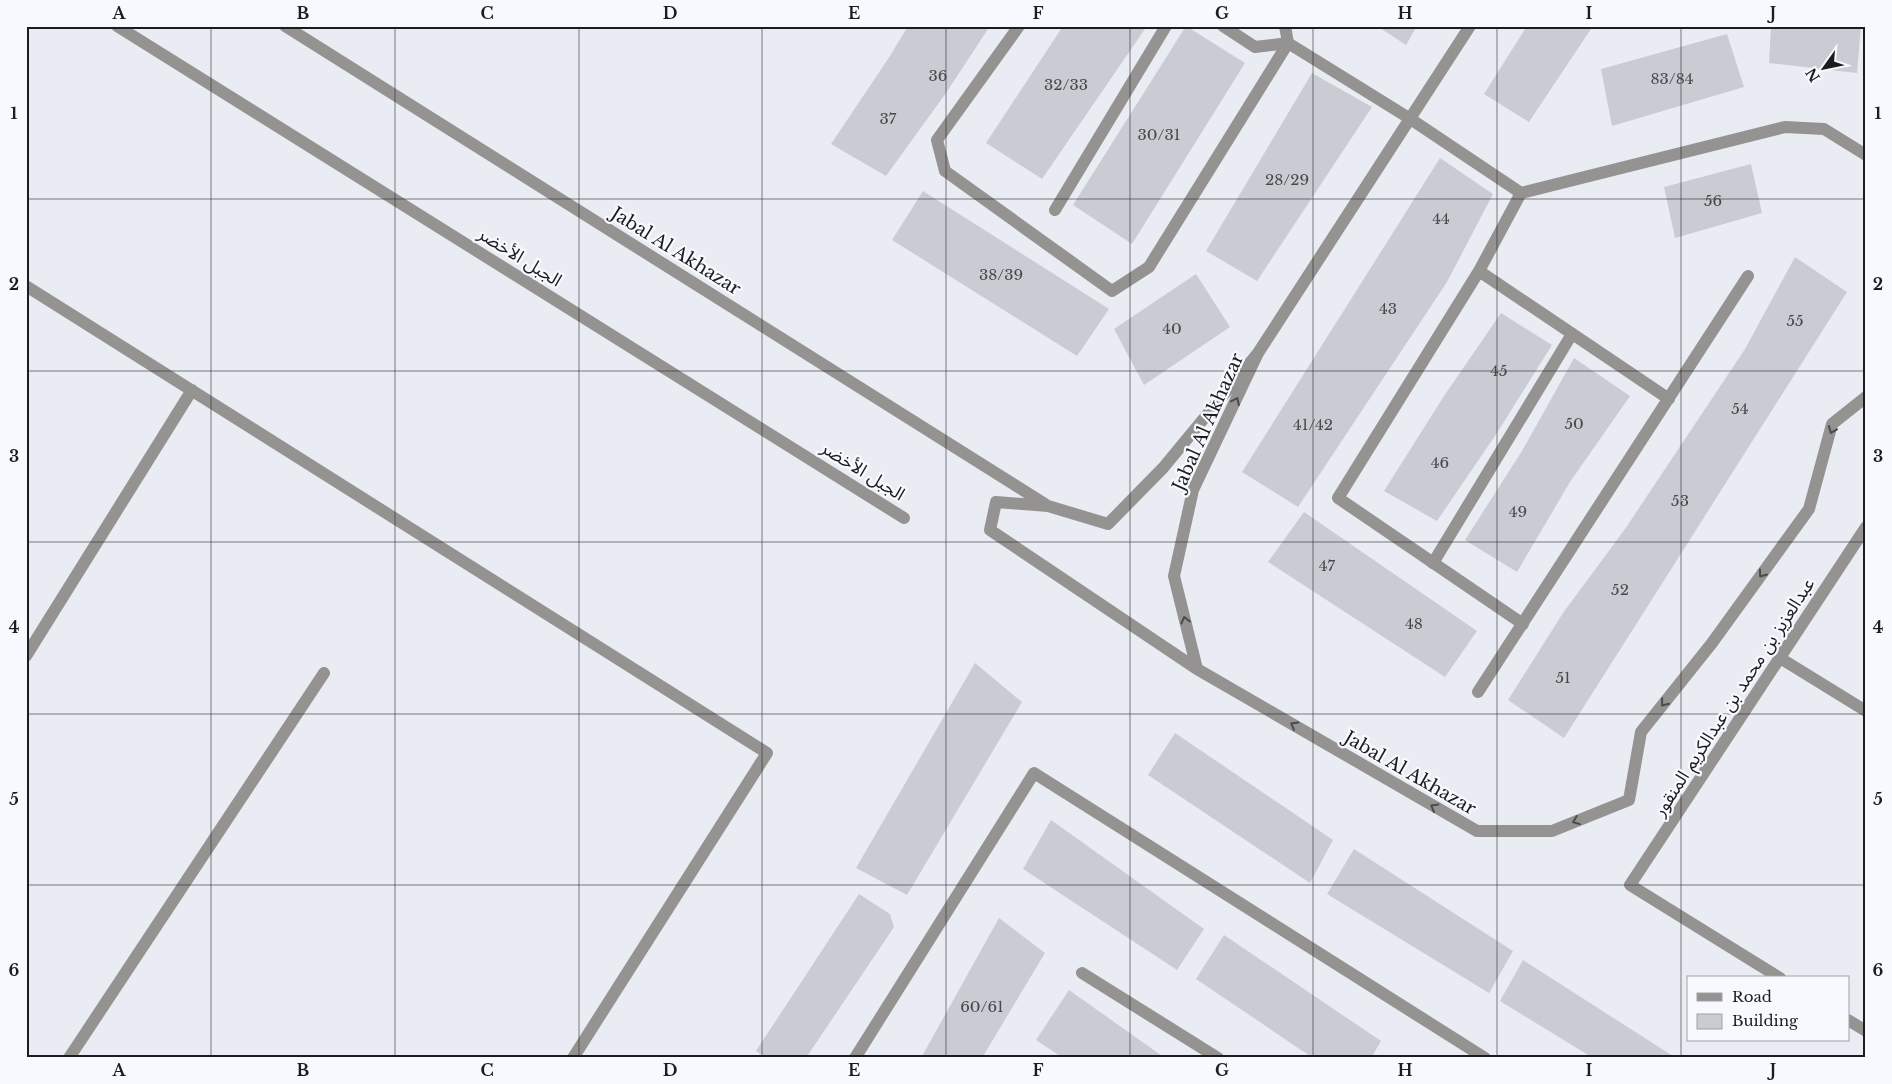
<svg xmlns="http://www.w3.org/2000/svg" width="1892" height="1084" font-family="'Libre Baskerville','Noto Sans Arabic',serif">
<rect width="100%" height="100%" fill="#eaecf3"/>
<path fill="#caccd3" d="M908,26H990L946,93L886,176L831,144L890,56Z
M1063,26H1147L1042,179L986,143Z
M1186,26L1245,63L1132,244L1073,205Z
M1377,26H1417L1406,45Z
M1527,26H1593L1529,122L1484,94Z
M1771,26H1861L1857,73L1769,63Z
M1727,34L1744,87L1612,126L1601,69Z
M1312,73L1372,107L1257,281L1206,251Z
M1440,158L1493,194L1447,282L1298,507L1242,472Z
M1751,164L1762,213L1675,238L1664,187Z
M923,191L1109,309L1077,356L892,240Z
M1795,257L1847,292L1564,738L1508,700L1563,613L1625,529L1745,349Z
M1196,274L1230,327L1144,385L1114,329Z
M1501,313L1552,345L1497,433L1437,521L1384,491L1444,396Z
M1574,358L1630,396L1570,482L1517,572L1465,540L1522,451Z
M1304,512L1477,631L1445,677L1268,562Z
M975,663L1022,702L907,895L856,868Z
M1175,733L1333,840L1310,883L1148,775Z
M1051,820L1204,929L1177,970L1023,869Z
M1354,849L1513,951L1489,993L1327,894Z
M859,894L890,914L894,927L806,1058H766L756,1051Z
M999,918L1045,953L982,1058H921Z
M1224,935L1381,1041L1371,1058H1313L1196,979Z
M1523,960L1676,1058H1593L1500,1001Z
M1069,990L1165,1058H1063L1036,1040Z"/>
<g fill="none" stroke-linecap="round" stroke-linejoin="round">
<path stroke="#959292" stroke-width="12" d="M117,26L904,518
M285,26L1045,504
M1019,26L937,140L945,171L1112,291L1149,267L1288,43L1285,26
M1223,26L1255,47L1288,43L1409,118L1521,193L1785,127L1824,129L1866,155
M1521,193L1479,271L1338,498L1523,624
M1479,271L1669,399
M26,286L767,753L573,1058
M1258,353L1470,26
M26,656L192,390
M1197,669L990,530L996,502L1048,506L1108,524L1163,468L1258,353L1193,490L1174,576L1197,669L1477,831H1552L1629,800L1641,732L1712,643L1809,509L1832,424L1866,397
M1478,692L1748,276
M1082,973L1218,1058
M69,1058L324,673
M855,1058L1034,773L1485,1058"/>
<path stroke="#959292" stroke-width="12" d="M1055,210L1166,26
M1433,563L1572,334"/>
<path stroke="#959292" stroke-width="12" d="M1780,658L1866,711
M1780,978L1630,885L1866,527
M1848,1020L1866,1031"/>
</g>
<defs><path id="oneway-chevron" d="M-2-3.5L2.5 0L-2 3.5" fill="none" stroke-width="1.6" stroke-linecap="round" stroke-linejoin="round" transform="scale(1.25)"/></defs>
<g stroke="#4c4b4c">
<use href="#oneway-chevron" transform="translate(1236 401) rotate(-65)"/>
<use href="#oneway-chevron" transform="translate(1832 430) rotate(112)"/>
<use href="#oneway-chevron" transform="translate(1762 574) rotate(126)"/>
<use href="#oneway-chevron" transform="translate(1185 620) rotate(-104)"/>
<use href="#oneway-chevron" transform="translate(1664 703) rotate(129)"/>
<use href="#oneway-chevron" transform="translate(1294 725) rotate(-150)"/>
<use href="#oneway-chevron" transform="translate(1434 807) rotate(-150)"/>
<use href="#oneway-chevron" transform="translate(1576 821) rotate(158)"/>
</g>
<path fill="none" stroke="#1b1c1e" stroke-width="1" stroke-opacity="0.55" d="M211,26V1058M395,26V1058M579,26V1058M762,26V1058M946,26V1058M1130,26V1058M1313,26V1058M1497,26V1058M1681,26V1058M26,199H1866M26,371H1866M26,542H1866M26,714H1866M26,885H1866"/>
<g text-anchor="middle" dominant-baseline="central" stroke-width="4.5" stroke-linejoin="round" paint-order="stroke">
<g font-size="15" fill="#47484b">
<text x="938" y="75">36</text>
<text x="1672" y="78">83/84</text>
<text x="1066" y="84">32/33</text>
<text x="888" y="118">37</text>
<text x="1159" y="134">30/31</text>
<text x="1287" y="179">28/29</text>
<text x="1713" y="200">56</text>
<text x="1441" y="218">44</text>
<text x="1001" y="274">38/39</text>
<text x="1388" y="308">43</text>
<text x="1795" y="320">55</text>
<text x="1172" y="328">40</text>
<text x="1499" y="370">45</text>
<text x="1740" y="408">54</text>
<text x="1574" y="423">50</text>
<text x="1313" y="424">41/42</text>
<text x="1440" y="462">46</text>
<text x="1680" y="500">53</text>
<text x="1518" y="511">49</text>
<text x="1327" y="565">47</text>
<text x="1620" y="589">52</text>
<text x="1414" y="623">48</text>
<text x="1563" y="677">51</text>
<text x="982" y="1006">60/61</text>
</g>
<g font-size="18" fill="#1b1c1e" stroke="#f7f9ff">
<text transform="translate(676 251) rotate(32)">Jabal Al Akhazar</text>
<text transform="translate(520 257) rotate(32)">الجبل الأخضر</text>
<text transform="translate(1208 422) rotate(-66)">Jabal Al Akhazar</text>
<text transform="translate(863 471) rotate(32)">الجبل الأخضر</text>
<text transform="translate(1734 697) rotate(-57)">عبدالعزيز بن محمد بن عبدالكريم المنقور</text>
<text transform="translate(1410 773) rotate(30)">Jabal Al Akhazar</text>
</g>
</g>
<rect width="1892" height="1084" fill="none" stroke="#f7f9ff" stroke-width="55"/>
<rect x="1687" y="976" width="162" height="65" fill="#f7f9ff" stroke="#9fa1a5"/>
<rect x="1697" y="993" width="25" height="8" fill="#959292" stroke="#9fa1a5"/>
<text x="1732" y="1002" font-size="15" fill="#1b1c1e">Road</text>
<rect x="1697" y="1014" width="25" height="15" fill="#caccd3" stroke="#9fa1a5"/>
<text x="1732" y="1026" font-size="15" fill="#1b1c1e">Building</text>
<g transform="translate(1824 68) rotate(237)" stroke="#f7f9ff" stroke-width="4" paint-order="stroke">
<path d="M0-4L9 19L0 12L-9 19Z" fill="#1b1c1e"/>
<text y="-8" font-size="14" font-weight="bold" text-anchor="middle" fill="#1b1c1e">N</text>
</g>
<rect x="28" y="28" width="1836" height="1028" fill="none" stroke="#1b1c1e" stroke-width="2"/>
<g font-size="16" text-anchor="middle" font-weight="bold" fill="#1b1c1e">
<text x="119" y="19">A</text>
<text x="303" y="19">B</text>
<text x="487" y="19">C</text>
<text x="670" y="19">D</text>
<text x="854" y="19">E</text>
<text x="1038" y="19">F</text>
<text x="1222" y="19">G</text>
<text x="1405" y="19">H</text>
<text x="1589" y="19">I</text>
<text x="1773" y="19">J</text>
<text x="14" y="119">1</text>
<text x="1878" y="119">1</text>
<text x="14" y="290">2</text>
<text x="1878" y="290">2</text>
<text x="14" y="462">3</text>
<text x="1878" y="462">3</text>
<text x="14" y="633">4</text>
<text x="1878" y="633">4</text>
<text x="14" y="805">5</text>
<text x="1878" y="805">5</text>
<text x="14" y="976">6</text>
<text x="1878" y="976">6</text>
<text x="119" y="1076">A</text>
<text x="303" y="1076">B</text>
<text x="487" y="1076">C</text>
<text x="670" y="1076">D</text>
<text x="854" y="1076">E</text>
<text x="1038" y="1076">F</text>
<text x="1222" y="1076">G</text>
<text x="1405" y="1076">H</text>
<text x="1589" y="1076">I</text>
<text x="1773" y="1076">J</text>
</g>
</svg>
